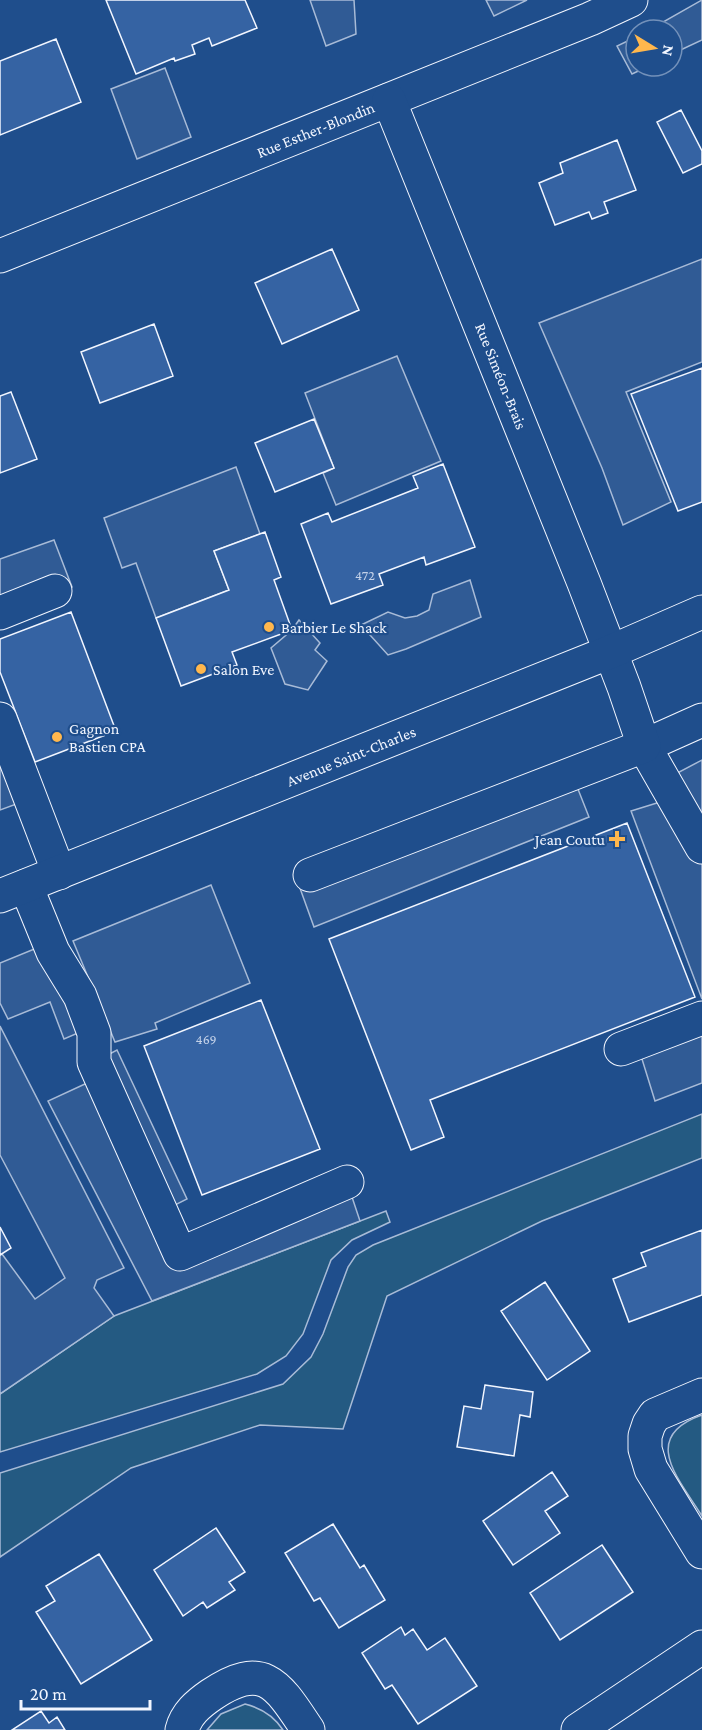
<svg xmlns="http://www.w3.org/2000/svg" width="702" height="1730" font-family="'Crimson Pro',serif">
<rect width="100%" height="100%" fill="#1f4e8c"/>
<path fill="#245a82" stroke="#a8bbd7" stroke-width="1.5" d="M702,1114V1158L542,1221L387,1296L343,1429L260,1425L131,1468L0,1557V1473L283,1384L311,1357L323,1334L348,1267L356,1255L373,1245Z
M386,1211L390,1222L352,1240L331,1260L303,1334L286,1356L257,1374L0,1452V1394L114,1316Z
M702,1415V1516C679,1479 639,1437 702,1415Z
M245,1704C261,1708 274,1716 283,1730H207L221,1714Z"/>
<path fill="#305b95" stroke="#a8bbd7" stroke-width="1.5" d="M310,0H354L356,34L326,46Z
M486,0H527L494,16Z
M702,0V40L672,54V30H649Z
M636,37V66H649L632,74L617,46Z
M165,68L191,137L137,159L111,89Z
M702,259V362L626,392L671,502L623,525L602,468L539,323Z
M397,356L441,461L336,505L323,473L334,468L305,393Z
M236,467L260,534L214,551L229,590L156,618L136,563L122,568L104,518Z
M54,540L72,587L55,591L0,613V559Z
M470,580L481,617L406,649L388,655L361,625L388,612L405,618L417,616L429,610L433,594Z
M299,620L320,643L315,650L327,661L308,690L285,684L271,648L292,630Z
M0,719L30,799L0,810Z
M702,760V999L631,811L673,798L664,780Z
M572,774L589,817L314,927L297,880Z
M211,885L250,983L155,1023L157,1029L115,1042L73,941Z
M49,943L92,1027L64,1039L50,1002L8,1019L0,1003V963Z
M702,1018V1083L655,1101L637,1043Z
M0,1026L124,1268L97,1280L94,1288L114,1316L0,1394V1255L2,1254L35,1299L65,1278L0,1155Z
M117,1050L187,1199L161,1212L180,1254L347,1182L360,1221L152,1301L48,1101L100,1077L94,1062Z"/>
<path fill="#3563a3" stroke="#f2f6ff" stroke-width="1.5" d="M106,0H245L257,28L212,46L209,38L192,45L195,54L175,61L174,58L136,74Z
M56,39L81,102L0,135V61Z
M681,110L702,151V164L683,173L657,122Z
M617,140L636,190L604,202L608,213L592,219L589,212L555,225L539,183L563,173L560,163Z
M332,249L359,310L282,344L255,283Z
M154,324L173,376L100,403L81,352Z
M702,368V502L678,511L631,394Z
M11,392L37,459L0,473V396Z
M314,419L334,468L275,492L255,443Z
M443,464L475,547L426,565L424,557L379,574L383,585L331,604L301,524L328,513L332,522L418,488L413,476Z
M265,532L281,577L274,580L292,630L232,652L237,665L181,686L156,618L229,590L214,551Z
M71,612L116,731L35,762L0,672V639Z
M627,823L695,997L430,1100L444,1137L411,1150L329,939Z
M261,1000L320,1149L202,1195L144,1046Z
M0,1227L11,1248L0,1255Z
M702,1230V1295L629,1322L613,1279L646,1266L641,1253Z
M545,1282L590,1351L547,1380L501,1311Z
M485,1385L533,1392L530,1417L520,1415L514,1456L457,1447L464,1406L481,1409Z
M552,1472L568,1496L545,1511L560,1533L513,1565L483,1521Z
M333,1524L360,1568L364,1565L385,1600L339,1628L320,1598L314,1601L285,1553Z
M216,1528L245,1572L229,1582L235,1590L207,1608L203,1602L183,1616L154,1570Z
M602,1545L633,1592L560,1640L530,1593Z
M99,1554L152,1640L81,1684L36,1612L55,1601L46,1586Z
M401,1627L405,1635L413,1629L427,1650L445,1638L477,1686L418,1724L392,1685L385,1689L362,1653Z
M41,1711L49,1723L57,1717L65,1730H12Z"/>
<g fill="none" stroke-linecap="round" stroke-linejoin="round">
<defs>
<g id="minor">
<path id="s1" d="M0,256L590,19L631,0"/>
<path d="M0,613L55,591"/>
<path d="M0,719L59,873"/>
<path d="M702,720L644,746L702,847"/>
<path d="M310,875L644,746L624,687L584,583L389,100"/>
<path d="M26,886L53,952L80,996L94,1033V1062L180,1254L347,1182"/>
<path id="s2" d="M0,896L610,652L702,612"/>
<path d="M621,1049L702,1018"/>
<path d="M702,1395L655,1415L649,1424L645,1436V1449L651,1469L702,1552"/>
<path d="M182,1730C186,1714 198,1704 211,1695C264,1659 278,1685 308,1730"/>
<path d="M578,1730L702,1647"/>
</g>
</defs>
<use href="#minor" stroke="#f2f6ff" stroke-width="35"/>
<use href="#minor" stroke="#1f4e8c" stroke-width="33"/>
</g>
<g fill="#ffb74d" stroke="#1f4e8c" stroke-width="2">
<circle cx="269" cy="627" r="6"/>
<circle cx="201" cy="669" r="6"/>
<circle cx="57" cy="737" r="6"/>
<path d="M614 830h6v6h6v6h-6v6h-6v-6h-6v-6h6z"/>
</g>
<g text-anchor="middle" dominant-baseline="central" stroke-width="4.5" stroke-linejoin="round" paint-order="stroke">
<g font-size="14" fill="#c3d1e8">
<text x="365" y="575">472</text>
<text x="206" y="1039">469</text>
</g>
<g font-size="16" fill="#f2f6ff" stroke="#1f4e8c">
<text stroke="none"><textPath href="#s1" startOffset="340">Rue Esther-Blondin</textPath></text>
<text transform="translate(501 376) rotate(68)">Rue Siméon-Brais</text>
<text stroke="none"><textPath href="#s2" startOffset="378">Avenue Saint-Charles</textPath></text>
</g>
<g font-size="16" fill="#f2f6ff" stroke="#1f4e8c" text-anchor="start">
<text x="281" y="627">Barbier Le Shack</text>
<text x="213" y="669">Salon Eve</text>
<text x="69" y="728">Gagnon<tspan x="69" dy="18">Bastien CPA</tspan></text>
<text x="605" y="839" text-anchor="end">Jean Coutu</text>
</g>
</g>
<g transform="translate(654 48) rotate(101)"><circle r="28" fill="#1f4e8c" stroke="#7391ba" stroke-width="1.5"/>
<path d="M0-4.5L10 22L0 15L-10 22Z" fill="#ffb74d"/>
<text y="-9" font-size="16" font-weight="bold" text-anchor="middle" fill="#f2f6ff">N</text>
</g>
<path d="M21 1700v9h129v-9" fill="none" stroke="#f2f6ff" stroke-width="3"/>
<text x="30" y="1700" font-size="18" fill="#f2f6ff" stroke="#1f4e8c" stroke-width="4.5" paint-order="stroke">20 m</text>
</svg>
